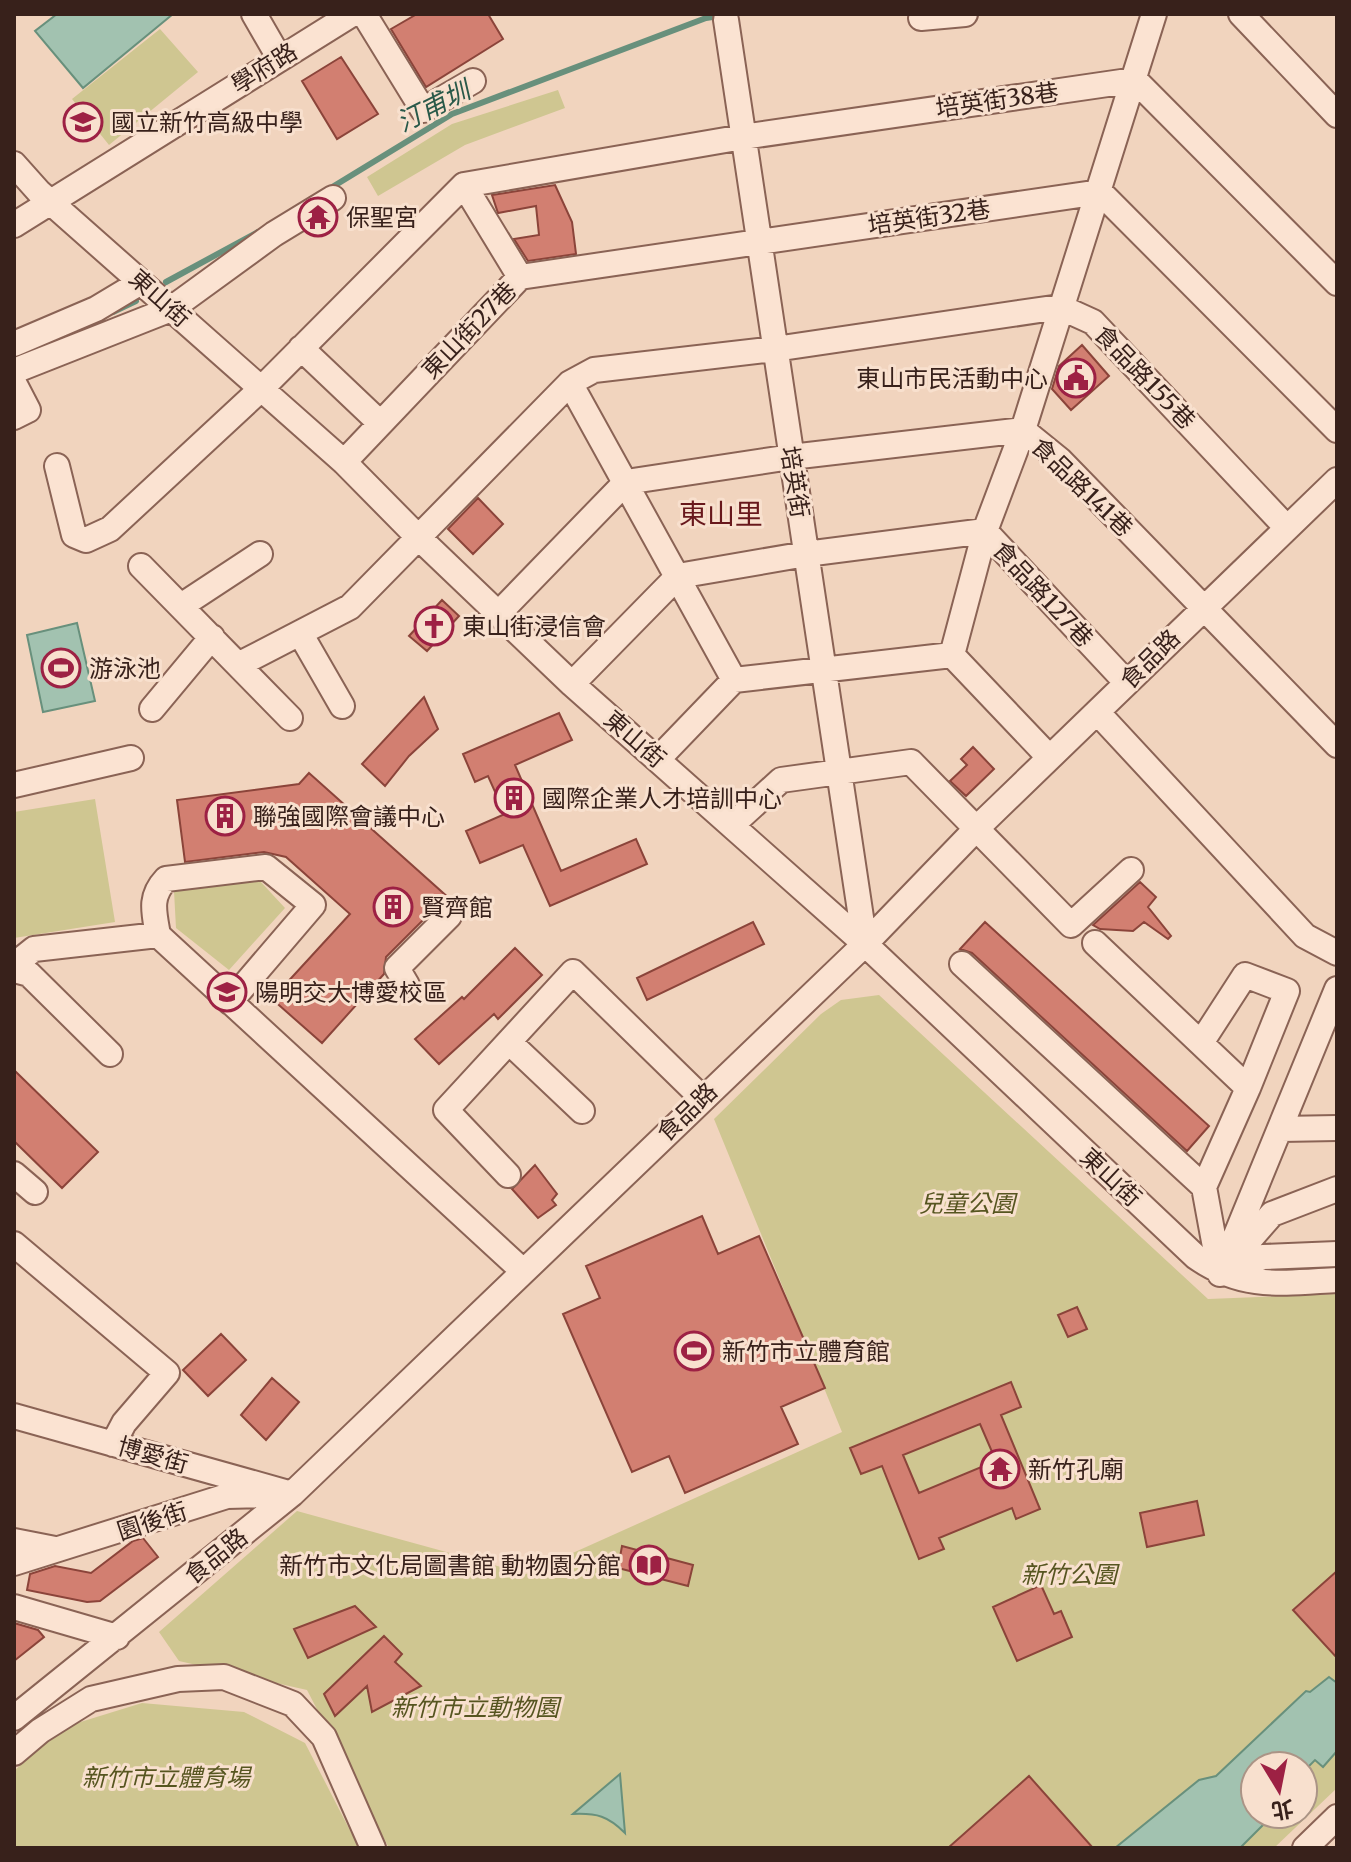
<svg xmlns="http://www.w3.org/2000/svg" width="1351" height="1862" font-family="Merriweather,'Noto Sans TC',serif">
<rect width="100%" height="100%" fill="#f1d4be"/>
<path fill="#cfc691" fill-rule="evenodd" d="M160,29L198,72L109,145L72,99Z
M558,90L565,108L465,145L378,196L367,177L452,124Z
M95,799L115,922L14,938V812Z
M260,881L285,908L229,970L176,928L174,891Z
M879,995L1208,1299L1337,1294V1788L1274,1848H389L307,1690L179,1661L159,1632L297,1511L526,1574L842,1432L714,1119L821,1014L841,1000ZM1255,1766H1303V1814H1255Z
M142,1703L244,1712L305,1743L359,1848H14V1771L61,1728Z"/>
<path fill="#a2c2b0" stroke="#68907c" stroke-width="2" d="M57,14H173L83,88L35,31Z
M77,623L95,701L43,712L27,635Z
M1329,1677L1337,1683V1751L1323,1767L1315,1760L1303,1772V1766H1255V1814H1274L1240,1848H1115L1199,1780L1216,1776L1306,1691L1310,1692Z
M620,1774L625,1833C608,1816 597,1813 573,1814Z"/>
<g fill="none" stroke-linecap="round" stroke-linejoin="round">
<path stroke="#68907c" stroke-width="6" d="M329,189L452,114L706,18L719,16
M166,282L258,232
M113,312L136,301"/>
</g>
<path fill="#d27f71" stroke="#8b443a" stroke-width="2" fill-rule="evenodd" d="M417,14H488L503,39L426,87L391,29Z
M341,57L378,114L337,139L302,81Z
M555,185L572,222L576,254L528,261L514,239L539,235L536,206L498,213L492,195Z
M1082,345L1109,376L1071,410L1052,389L1059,366Z
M478,498L503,524L473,554L448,529Z
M442,600L459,616L427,651L409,636Z
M424,697L438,729L409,756L385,786L362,764Z
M559,713L572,740L515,765L561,871L636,839L647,864L550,906L523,845L480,863L466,831L505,814L488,776L475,782L463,754Z
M973,747L994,769L966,796L950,781L967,765L961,759Z
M309,773L451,900L438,905L386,957L384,974L322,1043L272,999L350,914L286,857L264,852L185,862L177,800L299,784Z
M1140,882L1156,897L1148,907L1171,936L1168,939L1144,922L1133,931L1100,929L1093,925Z
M753,922L764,944L647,1000L637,978Z
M985,922L1209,1126L1187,1151L972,953L960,949Z
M515,948L542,975L498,1019L494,1014L439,1064L415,1039L462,997L464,999Z
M14,1070L98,1152L62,1188L14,1141Z
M535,1165L557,1194L552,1200L556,1205L538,1218L512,1189Z
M702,1216L718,1254L759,1236L825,1388L781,1407L798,1444L685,1493L669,1456L632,1472L563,1314L600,1298L586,1266Z
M1077,1307L1087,1329L1068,1337L1058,1315Z
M221,1334L246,1360L208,1396L183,1370Z
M272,1378L299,1402L266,1440L241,1415Z
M1011,1382L1021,1407L1001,1415L1040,1509L1016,1519L1012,1508L939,1538L944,1549L919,1559L882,1466L861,1474L850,1448ZM980,1424L996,1461L919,1493L903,1455Z
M1197,1501L1204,1535L1147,1547L1140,1513Z
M143,1538L158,1557L100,1601L87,1602L27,1590L30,1574L55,1566L91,1573L133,1541Z
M622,1546L693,1565L688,1586L618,1568Z
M1337,1571V1658L1293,1610Z
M1041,1585L1054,1614L1061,1611L1072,1637L1017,1661L993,1607Z
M355,1606L376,1627L308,1658L294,1629Z
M14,1623L38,1630L44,1637L14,1661Z
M384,1636L402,1654L395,1662L421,1686L372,1712L367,1686L335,1716L324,1694Z
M1029,1776L1093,1848H948Z"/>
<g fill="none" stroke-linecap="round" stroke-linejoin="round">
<defs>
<path id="minor" d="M254,14L280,59
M364,14L423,110L473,81
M1241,14L1337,115
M921,18L965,14
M726,20L865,944
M1135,80L1337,283
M14,164L39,192L344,462L417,536L572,684L865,944L1196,1257C1243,1290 1282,1283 1337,1280
M464,185L743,137L1135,80
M1100,192L1337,430
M14,225L352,14
M520,277L1100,192
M14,344L96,309L141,282
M301,348L380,423
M14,371L171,309L274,234L333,198
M14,383L28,410L14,417
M570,383L734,680L952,655L1049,757
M344,462L520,277L464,185
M57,466L74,535L86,540L110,529L262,388L464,185
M626,482L791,457L1023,430L1060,460L1337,745
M141,566L290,718
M678,576L806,554L985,531L1127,683
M181,606L260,554
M498,614L626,482
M300,633L342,706
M952,655L985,531L1023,430L1154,14
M240,664L350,607L570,383L594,370L775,349L1060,307L1093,322L1287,528
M572,684L678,576
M152,709L212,637
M1097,712L1305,936L1337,953
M658,759L734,680
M14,785L131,758
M732,825L781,780L911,762L1071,925L1131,870
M158,935C154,912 149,897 166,879L266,867L313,905L230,1002
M1095,943L1248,1088L1204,1187L1220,1274
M962,964L1204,1187
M14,965L34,949L158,935L523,1271
M14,970L29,974L110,1054
M407,985L397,968L449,916
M509,1042L582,1111
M1201,1043L1245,975L1287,991L1248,1088
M1281,1129L1337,1128
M14,1174L35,1192
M508,1175L446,1110L573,972L702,1098
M14,1244L167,1373L124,1423L113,1444
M1237,1254L1272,1214L1337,1189
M1223,1273L1263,1257L1337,1254
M1220,1274L1337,989
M14,1416L292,1494
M14,1541L55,1549
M14,1563L227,1496L269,1495
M14,1607L117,1637
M14,1718L292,1494L865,944L977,828L1337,480
M14,1753L40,1731L91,1699L178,1679L224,1677L293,1704L324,1737L373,1848
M1305,1848L1337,1817"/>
</defs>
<use href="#minor" stroke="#8a6355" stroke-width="28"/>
<use href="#minor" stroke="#fbe3d2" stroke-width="24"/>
</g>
<defs>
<symbol id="school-ring" viewBox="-11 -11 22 22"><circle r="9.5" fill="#f8e0ce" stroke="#9d2144" stroke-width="1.5"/><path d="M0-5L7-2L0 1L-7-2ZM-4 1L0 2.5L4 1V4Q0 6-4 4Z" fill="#9d2144"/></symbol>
<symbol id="temple-ring" viewBox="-11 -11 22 22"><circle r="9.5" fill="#f8e0ce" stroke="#9d2144" stroke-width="1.5"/><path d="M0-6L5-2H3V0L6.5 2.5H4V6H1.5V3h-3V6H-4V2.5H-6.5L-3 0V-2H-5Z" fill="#9d2144"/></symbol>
<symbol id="civic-ring" viewBox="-11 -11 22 22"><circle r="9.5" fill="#f8e0ce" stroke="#9d2144" stroke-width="1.5"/><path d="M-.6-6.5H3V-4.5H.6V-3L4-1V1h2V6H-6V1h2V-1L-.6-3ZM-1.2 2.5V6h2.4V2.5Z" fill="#9d2144"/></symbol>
<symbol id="church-ring" viewBox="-11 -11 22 22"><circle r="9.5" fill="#f8e0ce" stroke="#9d2144" stroke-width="1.5"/><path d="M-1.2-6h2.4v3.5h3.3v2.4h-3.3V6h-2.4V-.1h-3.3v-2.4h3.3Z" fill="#9d2144"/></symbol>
<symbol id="stadium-ring" viewBox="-11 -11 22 22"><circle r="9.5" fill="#f8e0ce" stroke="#9d2144" stroke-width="1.5"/><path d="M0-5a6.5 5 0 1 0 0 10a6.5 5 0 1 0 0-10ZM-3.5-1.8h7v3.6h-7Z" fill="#9d2144"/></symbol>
<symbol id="building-ring" viewBox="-11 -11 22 22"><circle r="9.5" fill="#f8e0ce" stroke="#9d2144" stroke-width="1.5"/><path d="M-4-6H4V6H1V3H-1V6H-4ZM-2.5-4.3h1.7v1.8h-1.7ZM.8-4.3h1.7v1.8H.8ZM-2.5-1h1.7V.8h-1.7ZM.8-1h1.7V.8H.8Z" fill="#9d2144"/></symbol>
<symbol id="university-ring" viewBox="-11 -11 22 22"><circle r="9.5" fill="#f8e0ce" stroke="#9d2144" stroke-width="1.5"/><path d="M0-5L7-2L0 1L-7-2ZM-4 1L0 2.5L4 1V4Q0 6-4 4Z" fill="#9d2144"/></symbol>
<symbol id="library-ring" viewBox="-11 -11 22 22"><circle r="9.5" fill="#f8e0ce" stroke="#9d2144" stroke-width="1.5"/><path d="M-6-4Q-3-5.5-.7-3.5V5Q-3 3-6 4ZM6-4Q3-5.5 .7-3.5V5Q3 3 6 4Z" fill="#9d2144"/></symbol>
</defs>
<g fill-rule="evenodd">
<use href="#school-ring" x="61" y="100" width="44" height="44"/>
<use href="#temple-ring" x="296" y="195" width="44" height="44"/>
<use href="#civic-ring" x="1054" y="356" width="44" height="44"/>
<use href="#church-ring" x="412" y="604" width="44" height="44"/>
<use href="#stadium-ring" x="39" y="646" width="44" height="44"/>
<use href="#building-ring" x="492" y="776" width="44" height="44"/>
<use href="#building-ring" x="203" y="794" width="44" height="44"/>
<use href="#building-ring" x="371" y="885" width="44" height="44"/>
<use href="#university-ring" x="205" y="970" width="44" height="44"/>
<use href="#stadium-ring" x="672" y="1329" width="44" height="44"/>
<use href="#temple-ring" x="978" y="1447" width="44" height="44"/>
<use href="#library-ring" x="627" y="1543" width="44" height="44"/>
</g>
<g text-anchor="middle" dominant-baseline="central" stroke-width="6" stroke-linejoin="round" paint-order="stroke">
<g font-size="24" fill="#38211b" stroke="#f8e0ce">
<text transform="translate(264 68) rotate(-32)">學府路</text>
<text transform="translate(997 100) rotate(-8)">培英街38巷</text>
<text transform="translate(929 217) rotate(-8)">培英街32巷</text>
<text transform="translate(160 298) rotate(42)">東山街</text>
<text transform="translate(469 330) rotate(-46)">東山街27巷</text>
<text transform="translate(1145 377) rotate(46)">食品路155巷</text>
<text transform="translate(795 482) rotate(81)">培英街</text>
<text transform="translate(1082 487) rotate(44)">食品路141巷</text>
<text transform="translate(1043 594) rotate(47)">食品路127巷</text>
<text transform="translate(1150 659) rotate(-45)">食品路</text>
<text transform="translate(635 739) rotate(41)">東山街</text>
<text transform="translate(687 1112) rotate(-44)">食品路</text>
<text transform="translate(1111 1177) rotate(43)">東山街</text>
<text transform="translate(153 1455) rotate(16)">博愛街</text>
<text transform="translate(152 1521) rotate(-18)">園後街</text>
<text transform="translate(216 1556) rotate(-39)">食品路</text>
</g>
<g font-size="24" fill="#38211b" stroke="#f8e0ce" text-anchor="start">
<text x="111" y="122">國立新竹高級中學</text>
<text x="346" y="217">保聖宮</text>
<text x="1048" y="378" text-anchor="end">東山市民活動中心</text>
<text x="462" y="626">東山街浸信會</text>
<text x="89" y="668">游泳池</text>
<text x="542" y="798">國際企業人才培訓中心</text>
<text x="253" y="816">聯強國際會議中心</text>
<text x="421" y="907">賢齊館</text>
<text x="255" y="992">陽明交大博愛校區</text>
<text x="722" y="1351">新竹市立體育館</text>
<text x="1028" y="1469">新竹孔廟</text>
<text x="621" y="1565" text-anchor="end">新竹市文化局圖書館 動物園分館</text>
</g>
<g font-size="24" font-style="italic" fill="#565520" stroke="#f8e0ce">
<text x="967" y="1203">兒童公園</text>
<text x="1069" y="1574">新竹公園</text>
<text x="475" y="1707">新竹市立動物園</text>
<text x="166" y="1777">新竹市立體育場</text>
</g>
<g font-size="26" font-style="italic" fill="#295949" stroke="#f8e0ce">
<text transform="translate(433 106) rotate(-27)">汀甫圳</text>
</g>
<g font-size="28" fill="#68181c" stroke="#f8e0ce">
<text x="721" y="514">東山里</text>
</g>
</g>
<rect width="1351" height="1862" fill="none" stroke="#38211b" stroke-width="32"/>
<g transform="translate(1279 1790) rotate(170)"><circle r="38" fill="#f8e0ce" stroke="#ab9486" stroke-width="2"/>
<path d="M0-6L14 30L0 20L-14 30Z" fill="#9d2144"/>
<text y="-12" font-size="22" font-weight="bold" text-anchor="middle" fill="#38211b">北</text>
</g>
</svg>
